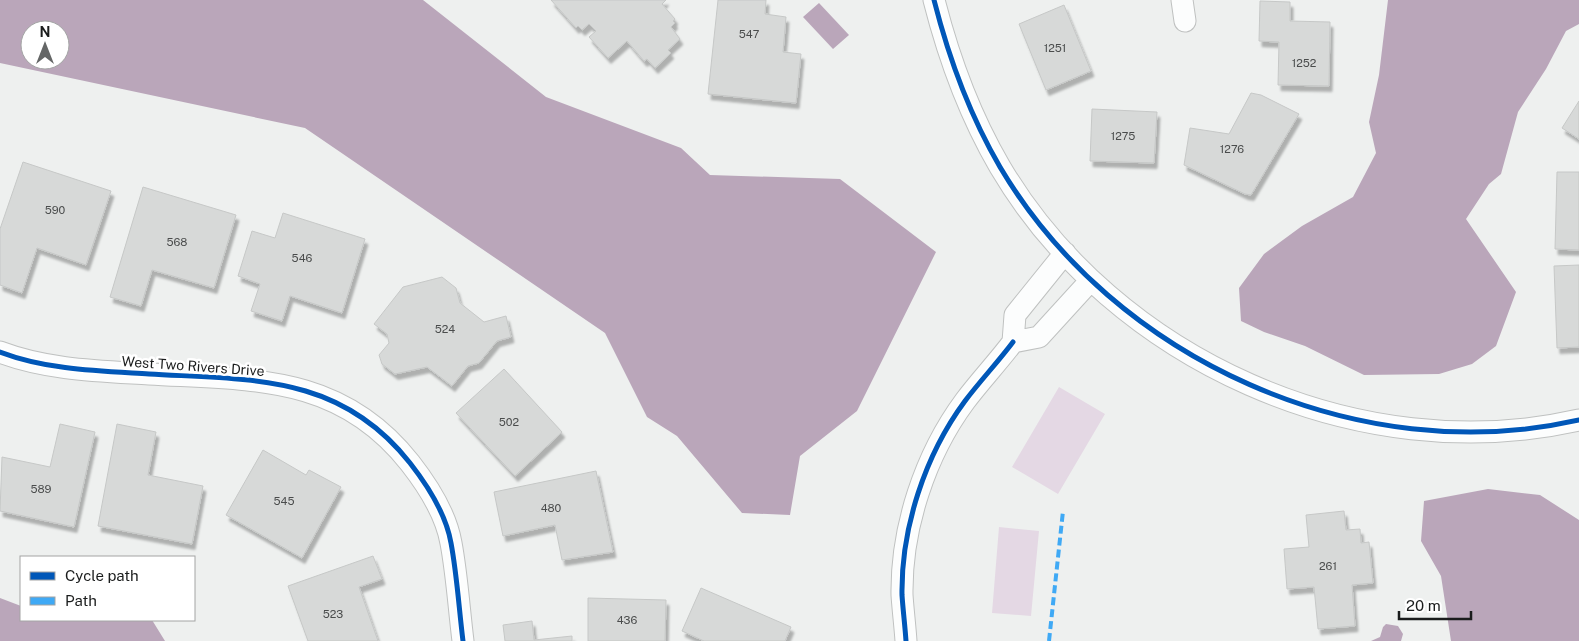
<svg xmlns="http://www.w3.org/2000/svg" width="1579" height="641" font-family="'Public Sans',sans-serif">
<defs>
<filter id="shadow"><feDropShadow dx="3" dy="5.5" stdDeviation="1" flood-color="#0004"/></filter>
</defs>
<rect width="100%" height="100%" fill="#eef0ef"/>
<path fill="#e4d8e4" d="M1059,387L1105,414L1058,494L1012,467Z
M999,527L1039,531L1031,616L992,613Z"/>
<path fill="#baa6ba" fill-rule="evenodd" d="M0,0H423L546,97L681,148L710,175L840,179L936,252L857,411L800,456L790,515L742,513L677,436L647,417L605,333L305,128L0,63ZM30,30H60V60H30Z
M1388,0H1579V24L1566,31L1546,69L1518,112L1501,174L1489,184L1466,219L1516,292L1496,346L1472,364L1439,374L1364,375L1305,346L1264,332L1241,321L1239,288L1264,254L1302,226L1353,197L1376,153L1369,122L1379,75Z
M819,3L849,35L833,49L803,17Z
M1488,489L1540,495L1579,520V641H1451L1441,576L1421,541L1424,501Z
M0,598L21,606V620H152L165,641H0Z
M1386,624L1398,626L1403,634L1401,641H1371L1380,637L1383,627Z"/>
<path fill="#d7d9d8" stroke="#c6c8c7" filter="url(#shadow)" d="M551,0H666L662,4L675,19L673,21L675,23L671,27L680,39L668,50L671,53L655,68L647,59L644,61L627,41L608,58L589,37L596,31L589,24L582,30L578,26L576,28Z
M718,0H766L765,14L786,17L783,52L801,54L796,103L708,94Z
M1260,1L1290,2V21L1330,22L1329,86L1278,85L1279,42L1259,41Z
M1064,5L1091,71L1046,90L1019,24Z
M1251,93L1261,95L1299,114L1251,195L1245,194L1184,165L1190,128L1229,134Z
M1579,101V139L1562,128Z
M1092,109L1157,112L1154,163L1090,161Z
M23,162L111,191L86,265L37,248L22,293L0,285V229Z
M1557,172H1579V250L1555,249Z
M143,187L236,215L214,288L152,270L141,306L110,297Z
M283,213L365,239L342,313L290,296L282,321L251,311L260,284L238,276L252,231L275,238Z
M1579,265V347L1557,348L1554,266Z
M442,277L456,288L460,303L484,322L506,316L511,337L497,341L479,363L468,366L452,386L427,367L395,374L382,364L379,355L389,343L387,334L374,324L403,287Z
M504,369L562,432L515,476L456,413Z
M60,424L95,432L74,527L0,511L2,457L50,467Z
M117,424L156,432L148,475L203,486L192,544L98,526Z
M263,450L306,475L309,470L341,487L302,558L226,515Z
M596,471L613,552L562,560L555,525L503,536L494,492Z
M1344,511L1346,530L1360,529L1361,543L1369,542L1373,583L1352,585L1355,626L1318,629L1314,587L1287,589L1284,549L1309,547L1306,515Z
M373,556L382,579L359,587L378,641H308L288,586Z
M701,588L791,627L785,641H704L682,631Z
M588,598L666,600L665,641H588Z
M532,621L534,640L572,636V641H505L503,625Z"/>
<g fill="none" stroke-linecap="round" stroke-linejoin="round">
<defs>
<path id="minor" d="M934,0C949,59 969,114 1000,167C1114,360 1359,470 1579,420
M1182,0L1185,21
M1065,253L1015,315L1013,342L1039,337L1091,280
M0,352C47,370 100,371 149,374C252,380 340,374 410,463C428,486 446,514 451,543C457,575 459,609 463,641
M906,641C905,626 903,610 902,595C901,528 925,455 965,401C980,381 998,362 1013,342"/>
</defs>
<use href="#minor" stroke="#bfc1c0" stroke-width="23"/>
<use href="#minor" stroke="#fcfdfd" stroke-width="21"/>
<path stroke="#3fa9f5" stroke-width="4" stroke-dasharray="8 4" stroke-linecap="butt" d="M1049,641L1063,511"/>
<defs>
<path id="cycleway" d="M934,0C949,59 969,114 1000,167C1114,360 1359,470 1579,420
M0,352C47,370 100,371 149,374C252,380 340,374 410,463C428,486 446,514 451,543C457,575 459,609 463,641
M906,641C905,626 903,610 902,595C901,528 925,455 965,401C980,381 998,362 1013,342"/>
</defs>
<use href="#cycleway" stroke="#fff" stroke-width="8"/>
<use href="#cycleway" stroke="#0057b8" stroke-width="5"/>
</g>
<g text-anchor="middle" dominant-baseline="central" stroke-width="5" stroke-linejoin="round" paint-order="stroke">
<g font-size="11" fill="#4a4c4c">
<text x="749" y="34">547</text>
<text x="1055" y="48">1251</text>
<text x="1304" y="63">1252</text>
<text x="1123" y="136">1275</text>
<text x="1232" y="149">1276</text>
<text x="55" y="210">590</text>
<text x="177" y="242">568</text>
<text x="302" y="258">546</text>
<text x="445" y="329">524</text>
<text x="509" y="422">502</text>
<text x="41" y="489">589</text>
<text x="284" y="501">545</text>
<text x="551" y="508">480</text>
<text x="1328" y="566">261</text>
<text x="333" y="614">523</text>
<text x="627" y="620">436</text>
</g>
<g font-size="14" fill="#1a1c1c" stroke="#fff">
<text transform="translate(193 366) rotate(4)">West Two Rivers Drive</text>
</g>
</g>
<rect x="20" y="556" width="175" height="65" fill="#ffffff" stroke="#a3a4a4"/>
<rect x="30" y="572" width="25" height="8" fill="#0057b8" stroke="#a3a4a4"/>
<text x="65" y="581" font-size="15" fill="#1a1c1c">Cycle path</text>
<rect x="30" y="597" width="25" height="8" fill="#3fa9f5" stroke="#a3a4a4"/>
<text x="65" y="606" font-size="15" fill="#1a1c1c">Path</text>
<g transform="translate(45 45)"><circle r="24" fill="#ffffff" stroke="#a3a4a4"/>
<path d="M0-4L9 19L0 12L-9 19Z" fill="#646666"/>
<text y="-8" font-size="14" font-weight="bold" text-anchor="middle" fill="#1a1c1c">N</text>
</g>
<path d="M1399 611v8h72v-8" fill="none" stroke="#1a1c1c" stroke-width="2.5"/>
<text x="1406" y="611" font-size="15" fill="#1a1c1c" stroke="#ffffff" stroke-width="4" paint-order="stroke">20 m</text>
</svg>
